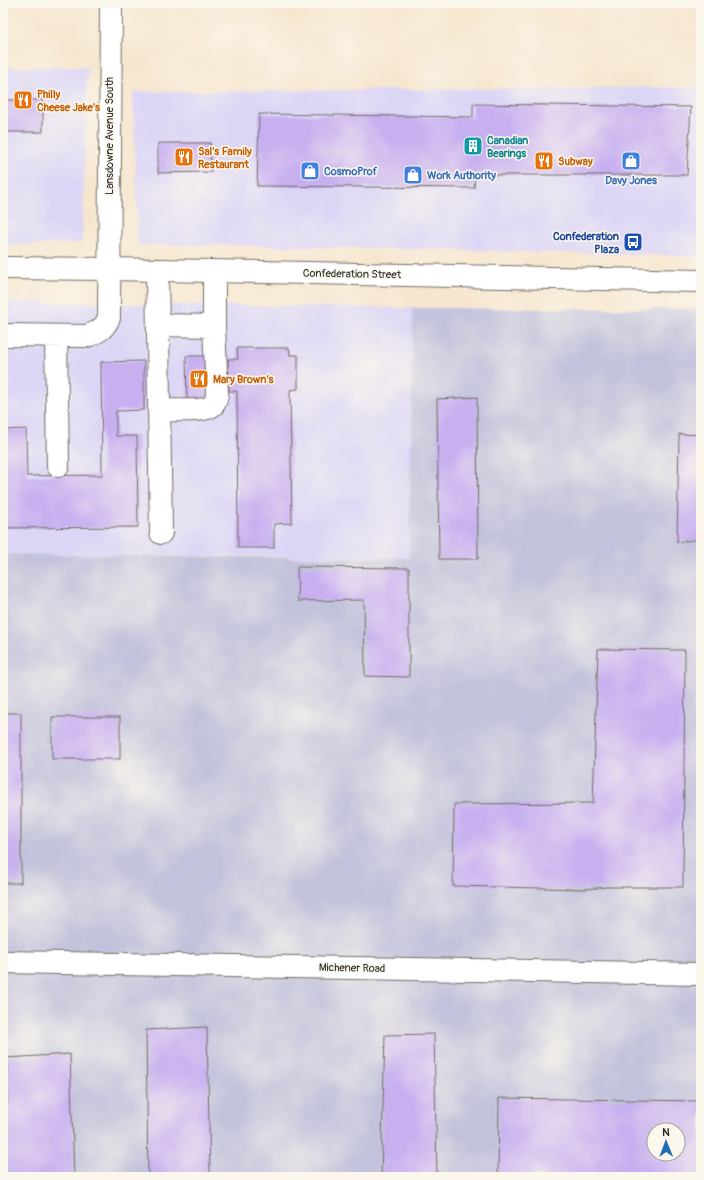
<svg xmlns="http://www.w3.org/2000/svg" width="704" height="1180" font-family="Pangolin,sans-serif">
<rect width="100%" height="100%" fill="#fbf7ec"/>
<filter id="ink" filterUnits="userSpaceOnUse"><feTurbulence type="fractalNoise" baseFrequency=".025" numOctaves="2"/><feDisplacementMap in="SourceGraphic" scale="8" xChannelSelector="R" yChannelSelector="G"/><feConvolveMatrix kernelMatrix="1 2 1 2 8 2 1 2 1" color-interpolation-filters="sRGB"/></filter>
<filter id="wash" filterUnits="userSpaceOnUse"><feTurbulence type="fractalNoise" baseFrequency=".012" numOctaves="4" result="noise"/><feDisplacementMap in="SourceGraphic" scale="16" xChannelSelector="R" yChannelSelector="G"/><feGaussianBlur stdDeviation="0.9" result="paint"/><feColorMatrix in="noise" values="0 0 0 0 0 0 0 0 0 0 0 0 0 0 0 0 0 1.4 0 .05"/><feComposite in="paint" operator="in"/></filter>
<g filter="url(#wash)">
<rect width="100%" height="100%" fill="#f6e6cf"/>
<path fill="#dcd6f6" d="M3,67H88L82,243L3,246Z
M701,87V256L229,245H138L133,92Z
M3,302L413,308L410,558L3,554Z"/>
<path fill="#c2c2dc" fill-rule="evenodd" d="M413,308L701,309V1177H3V554L222,557L409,558ZM654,1130H678V1154H654Z"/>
<g id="blocks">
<path fill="#c8b0f0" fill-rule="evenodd" d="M3,100H43V132H3Z
M473,104L691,107L687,175H475L474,188L257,186L259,114L473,117Z
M158,143H210L211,172L158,173Z
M237,348H289L290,355H298V389L290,390L292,523L274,524V548H238L237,391H229L228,359H238Z
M186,356H210L212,402L187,403Z
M144,361V410L116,411V436H137L138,527L3,528V430L26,429L27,476L102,475L101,362Z
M477,397L478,559H439L437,399Z
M679,434L701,435V539L677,542Z
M297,567L409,568V677L365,676L364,600L298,601Z
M598,649L685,650L683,887H607L586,889L453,886L454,804L593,803Z
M3,713H21V883H3Z
M52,717H120V759H52Z
M207,1027L210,1177H148L146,1030Z
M434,1034L437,1177H381L385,1035Z
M70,1054L74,1177H3V1105H7V1058Z
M499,1098L701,1101V1177H498ZM654,1130H678V1154H654Z"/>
</g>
</g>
<g filter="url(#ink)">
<use href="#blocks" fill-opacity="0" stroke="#726c64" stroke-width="1"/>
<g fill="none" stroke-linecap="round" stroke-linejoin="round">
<defs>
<path id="minor" d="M157,270L161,533
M158,325L214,326V271
M3,335L87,336C98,332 104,329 109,318L111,3
M56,336L58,466
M159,410C171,410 200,412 210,407C215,405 216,400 217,395L214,326
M3,962L701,974"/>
<path id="major" d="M3,268L109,269L701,281"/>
</defs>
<use href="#minor" stroke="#726c64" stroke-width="24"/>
<use href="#major" stroke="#726c64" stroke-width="24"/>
<use href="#minor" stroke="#fff" stroke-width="22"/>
<use href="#major" stroke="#fff" stroke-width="22"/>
</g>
</g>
<defs>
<symbol id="restaurant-square" viewBox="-11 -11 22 22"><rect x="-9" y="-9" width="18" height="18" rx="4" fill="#e8710a" stroke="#fbf7ec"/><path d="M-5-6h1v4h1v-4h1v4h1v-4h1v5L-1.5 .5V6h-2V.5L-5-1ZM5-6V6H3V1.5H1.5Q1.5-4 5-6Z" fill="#fff"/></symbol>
<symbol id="building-square" viewBox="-11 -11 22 22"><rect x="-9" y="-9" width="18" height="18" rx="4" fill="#0f9aa8" stroke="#fbf7ec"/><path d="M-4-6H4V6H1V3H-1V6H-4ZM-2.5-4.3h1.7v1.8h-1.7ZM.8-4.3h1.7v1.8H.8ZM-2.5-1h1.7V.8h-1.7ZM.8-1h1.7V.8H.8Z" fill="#fff"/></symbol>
<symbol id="shop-square" viewBox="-11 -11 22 22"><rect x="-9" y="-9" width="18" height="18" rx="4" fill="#3f7fe0" stroke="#fbf7ec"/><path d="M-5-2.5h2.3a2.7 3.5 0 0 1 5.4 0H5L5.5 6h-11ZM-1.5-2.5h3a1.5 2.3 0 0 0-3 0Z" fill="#fff"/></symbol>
<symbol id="bus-square" viewBox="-11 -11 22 22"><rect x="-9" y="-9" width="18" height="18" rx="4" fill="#1a4fb4" stroke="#fbf7ec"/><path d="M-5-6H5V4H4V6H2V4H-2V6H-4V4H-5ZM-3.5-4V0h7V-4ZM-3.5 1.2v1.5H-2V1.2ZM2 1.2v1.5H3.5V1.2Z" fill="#fff"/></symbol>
</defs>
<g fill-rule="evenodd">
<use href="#restaurant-square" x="12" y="89" width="22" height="22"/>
<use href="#building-square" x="462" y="135" width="22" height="22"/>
<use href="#restaurant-square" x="173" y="146" width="22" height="22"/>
<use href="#restaurant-square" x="533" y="150" width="22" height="22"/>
<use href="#shop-square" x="620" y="150" width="22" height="22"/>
<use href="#shop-square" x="299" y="160" width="22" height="22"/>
<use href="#shop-square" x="402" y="164" width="22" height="22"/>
<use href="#bus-square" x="622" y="231" width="22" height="22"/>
<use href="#restaurant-square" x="188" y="368" width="22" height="22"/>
</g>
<g text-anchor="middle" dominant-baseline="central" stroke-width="3" stroke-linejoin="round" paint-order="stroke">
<g font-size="11" font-weight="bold" fill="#c56008" stroke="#fbf7ec" text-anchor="start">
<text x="37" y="94">Philly<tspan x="37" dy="13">Cheese Jake's</tspan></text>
<text x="198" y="151">Sal's Family<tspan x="198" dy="13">Restaurant</tspan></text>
<text x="558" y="161">Subway</text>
<text x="213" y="379">Mary Brown's</text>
</g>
<g font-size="11" fill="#2b2b2b" stroke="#fbf7ec">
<text transform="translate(109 136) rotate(-90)">Lansdowne Avenue South</text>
<text transform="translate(352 274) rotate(1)">Confederation Street</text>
<text transform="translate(352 968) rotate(1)">Michener Road</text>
</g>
<g font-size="11" font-weight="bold" fill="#0d838f" stroke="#fbf7ec" text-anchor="start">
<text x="487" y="140">Canadian<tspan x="487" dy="13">Bearings</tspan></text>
</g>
<g font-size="11" font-weight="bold" fill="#366cbe" stroke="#fbf7ec" text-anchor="start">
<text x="324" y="171">CosmoProf</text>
<text x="427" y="175">Work Authority</text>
<text x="631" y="180" text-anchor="middle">Davy Jones</text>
</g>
<g font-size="11" font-weight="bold" fill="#164399" stroke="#fbf7ec" text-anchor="end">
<text x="619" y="236">Confederation<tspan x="619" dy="13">Plaza</tspan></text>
</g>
</g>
<rect width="704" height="1180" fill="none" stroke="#fbf7ec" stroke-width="16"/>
<g transform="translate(666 1142) rotate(359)"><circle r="19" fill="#fbf7ec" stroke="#a8a59f"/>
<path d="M0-3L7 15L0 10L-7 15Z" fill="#1f6fb2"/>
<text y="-6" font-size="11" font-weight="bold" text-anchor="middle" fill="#2b2b2b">N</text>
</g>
</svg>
